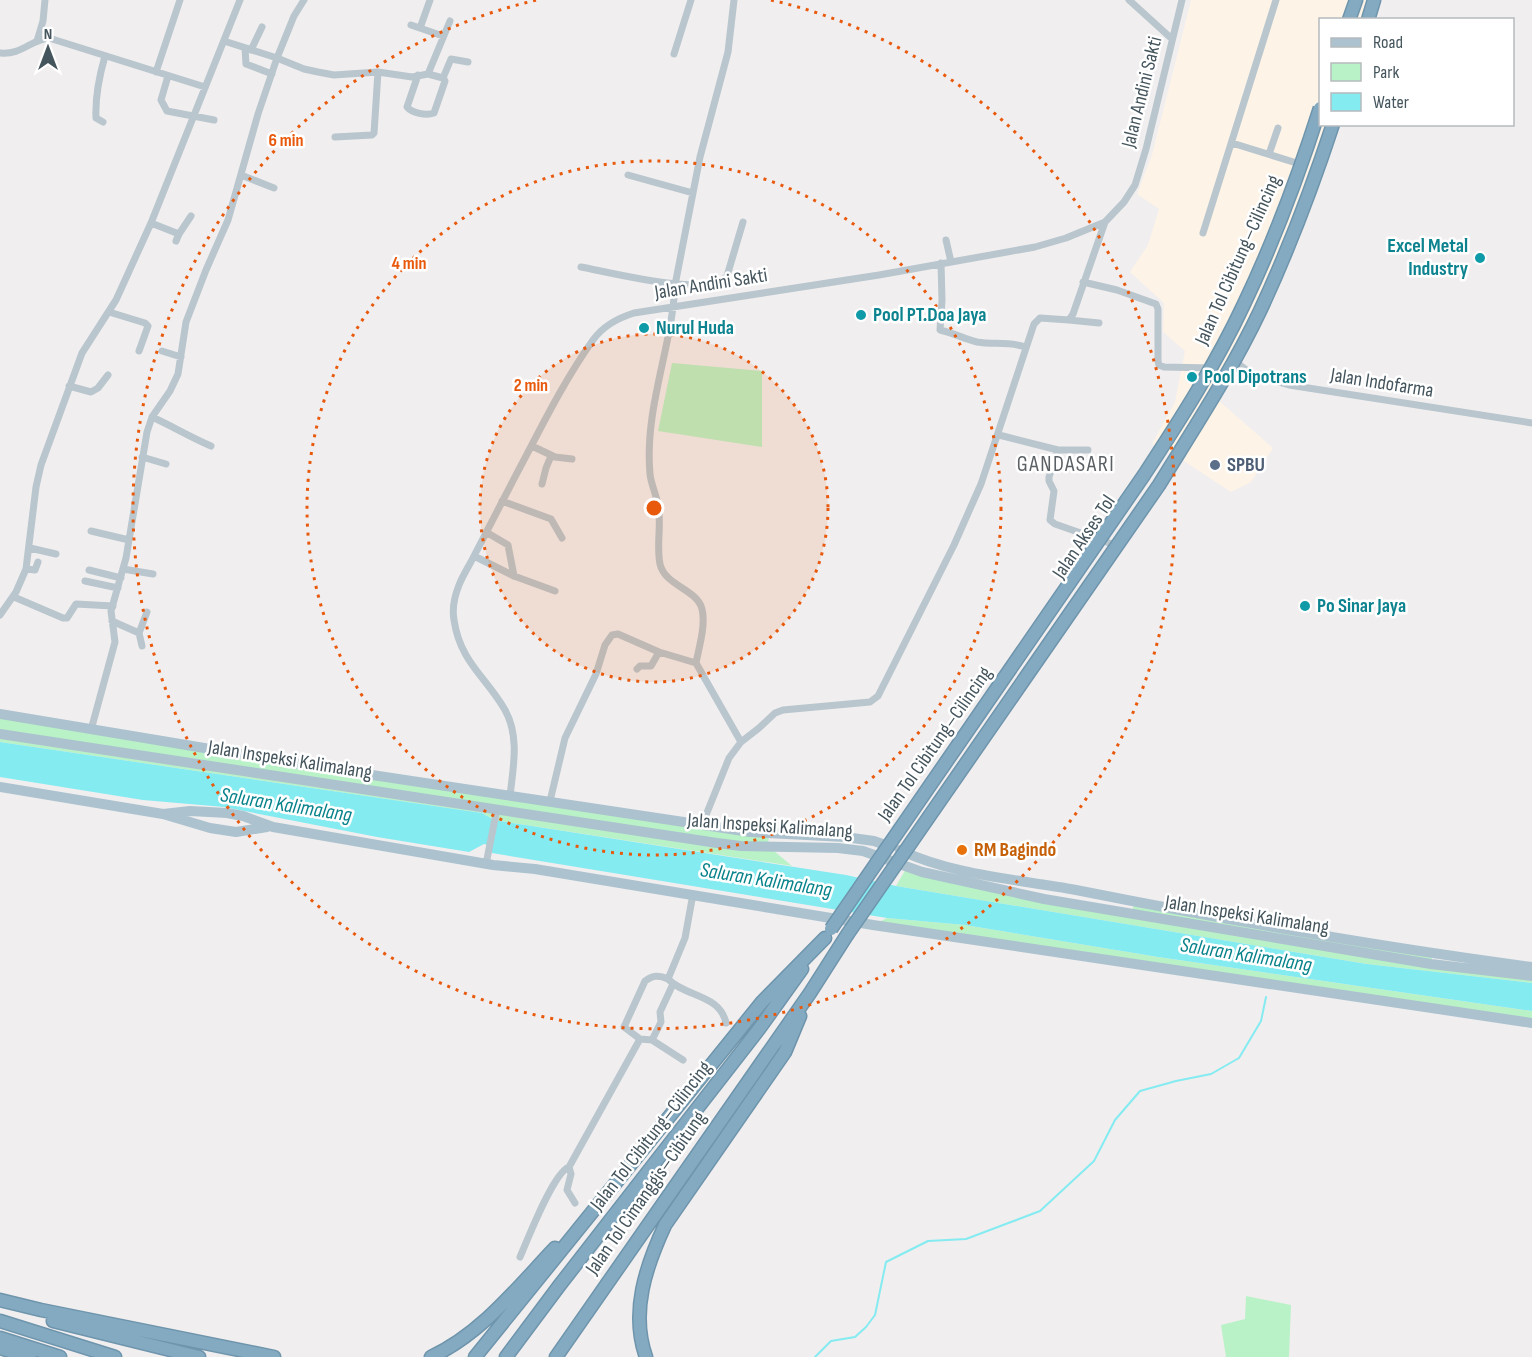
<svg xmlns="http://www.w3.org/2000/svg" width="1532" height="1357" font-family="'Sofia Sans Condensed',sans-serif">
<rect width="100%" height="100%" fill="#f1eeef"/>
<path fill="#fdf3e7" d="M1191,0H1380L1373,19L1320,20V124L1335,125L1218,400L1273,448L1251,482L1231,492L1178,457L1152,444L1175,402L1185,351L1163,332L1164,303L1130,272L1148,245L1159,209L1137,194L1152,155Z"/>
<path fill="#baf2c7" d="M672,363L762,371V447L658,431Z
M0,714L769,834L768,846L792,866L494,820L482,813L0,742Z
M907,867L1132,914L1134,902L1433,953L1431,963L1532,976V983L1367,964L896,886Z
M887,918L965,925L1158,957L1532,1011V1023L873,925Z
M1246,1296L1291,1305L1289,1357H1226L1221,1325L1245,1319Z"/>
<path fill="#84ebf1" d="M0,742L482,813L494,820L846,875L896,886L1367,964L1532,983V1011L1158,957L965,925L887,918L492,853V846L484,844L469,852L377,837L224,807L143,800L0,777Z"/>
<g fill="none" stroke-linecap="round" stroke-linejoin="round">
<path stroke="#84ebf1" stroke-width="2" d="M815,1357L831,1341L855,1337L866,1327L875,1315L886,1262L928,1241L966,1239L1040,1211L1094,1161L1115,1120L1140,1091L1176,1081L1211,1074L1239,1058L1261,1021L1266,997"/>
<defs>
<path id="motorway" d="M1349,20L1356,0
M1368,20L1374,0
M0,1300L41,1310L274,1357
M0,1321L115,1357
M53,1321L199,1357
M0,1338L60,1357
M0,1348L30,1357
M431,1357C481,1334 517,1288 555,1248
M475,1357L762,1002L825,938
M506,1357L559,1286L759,1029L802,969
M556,1357L810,993L847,935
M646,1357C630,1312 646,1266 665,1225L785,1052L800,1016"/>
</defs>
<use href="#motorway" stroke="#6e95ac" stroke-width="15"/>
<path stroke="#b9c6cd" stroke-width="7" d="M734,0L728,52L700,157L675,285C672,348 644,409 650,474C651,484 656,494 658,505C662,524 656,544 660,564C665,586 697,589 702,609C706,625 699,647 696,663L741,742
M1129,0L1172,39
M411,25L443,36
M420,28L430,0
M37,41L43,21L45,0
M224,41L277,58L304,69L318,72L334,75L378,72L412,77L428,74L443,78L445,81L434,113C426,116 412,113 407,107L418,75
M245,48L246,64L272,74
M251,50L262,27
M0,53C22,55 30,40 49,38L205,87
M674,54L691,0
M156,72L180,0
M428,74L450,21
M168,76L161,100L167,111L214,120
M443,78L451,59L468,62
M103,122L96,118C95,96 99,77 105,56
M335,137L372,135L374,133L378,72
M1232,143L1303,165
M1269,154L1278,128
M241,175L274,188
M628,175L693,193
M151,223L179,234L176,241
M1203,233L1276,0
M179,234L191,216
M946,240L951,262
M941,263L942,300L940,330C953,333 965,339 977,342C993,345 1009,341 1025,347
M581,267C609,272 708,298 727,276L743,222
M1083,282L1117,290L1156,304L1158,309V361L1159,365L1164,367L1212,368
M109,312L145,323L148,326L139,351
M1069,320L1099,323
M162,351L181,357
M1232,359L1253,375L1289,385L1532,423
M69,386L91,392L98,388L108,375
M152,417C172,426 190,437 211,446
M999,435L1058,450H1088
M532,446L555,457L572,459
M1058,450L1049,477V481L1054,491L1050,520L1055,524L1112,544
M142,457L166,464
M542,484L546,468L551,456
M502,501L551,519L562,538
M91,531L129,540
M486,532L508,545L514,576
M30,548L56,554
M474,556L514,576L555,591
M26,569L35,570L38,562
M123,569L153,574
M89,570L121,578
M85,581L118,588
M14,597L63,618H67L76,604L113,606
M0,615L16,592L26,569L36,487L41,465L82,353L116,300L151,223L240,0
M112,621L139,633L142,646
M139,633L147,612
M637,669L640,666H651L659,652
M91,730L115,642L111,611L126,558L147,432L152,417L170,391L178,374L186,322L206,270L228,220L258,114L277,58L294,16L304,0
M510,796C513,768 520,737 505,710C487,678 460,662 454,620C452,609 455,595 459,585C463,575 469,566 474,556C488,529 502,502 516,475C540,430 563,382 593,340C603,326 618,318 634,313L879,275L1035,247L1066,238L1105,222L1124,202L1135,185L1146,149L1182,0
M550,801L565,738L596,674L605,645L612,635L618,634L659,652L696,663
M702,825L729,758L741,742L759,728L775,713L783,710L870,702L878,696L954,545L981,484L1034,324L1040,318L1069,320L1073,314L1105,222
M486,864L497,809
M693,894L685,938L668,979C685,997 720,994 726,1023
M668,979C659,975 653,975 645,981L624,1027L640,1039L652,1040L683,1060
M652,1040L661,1022L660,1012L673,984
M569,1167L571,1174L567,1190L575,1203
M520,1257C528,1239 553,1173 569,1167L640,1039"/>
<path stroke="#acc3cf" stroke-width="10" d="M0,714L306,765L750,832L845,837L874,841L891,847
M0,734L717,843L741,846L838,848L863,851L922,872L1044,899L1431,964L1532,976
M0,787L163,814L210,828L236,832L267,827
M163,814L190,811L227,813L243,816L273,827L493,865L535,869L873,925L1532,1023
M900,850C955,876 1017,879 1076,890C1227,920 1379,947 1532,967"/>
<use href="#motorway" stroke="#83aac1" stroke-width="12"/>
<defs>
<path id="motorway-bridge" d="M831,929L1144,475C1180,420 1216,364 1244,304C1274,241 1299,174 1320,108
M847,935L1159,485C1194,428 1231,372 1260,311C1288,251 1312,188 1333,124"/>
</defs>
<use href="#motorway-bridge" stroke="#6e95ac" stroke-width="15" stroke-linecap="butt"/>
<use href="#motorway-bridge" stroke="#83aac1" stroke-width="12"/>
</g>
<circle cx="654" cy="508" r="174" fill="#e8590c" fill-opacity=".12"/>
<g fill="none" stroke="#e8590c" stroke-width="3" stroke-dasharray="3 6">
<circle cx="654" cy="508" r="174"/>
<circle cx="654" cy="508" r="347"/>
<path d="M771 0A521 521 0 1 1 537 0"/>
</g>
<g fill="#0f9aa8" stroke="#fff" stroke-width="2">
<circle cx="1480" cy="258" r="6"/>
<circle cx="861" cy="315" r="6"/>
<circle cx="644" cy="328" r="6"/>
<circle cx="1192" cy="377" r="6"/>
<circle cx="1305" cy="606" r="6"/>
</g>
<circle fill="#5c6f8a" stroke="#fff" stroke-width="2" cx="1215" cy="465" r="6"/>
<circle fill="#e8710a" stroke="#fff" stroke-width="2" cx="962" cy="850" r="6"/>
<g text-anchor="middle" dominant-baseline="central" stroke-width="5" stroke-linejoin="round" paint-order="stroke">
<g font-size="20" fill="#45555d" stroke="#fff">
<text transform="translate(1142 92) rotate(-76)">Jalan Andini Sakti</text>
<text transform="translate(1238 260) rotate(-66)">Jalan Tol Cibitung–Cilincing</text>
<text transform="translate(711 284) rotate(-9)">Jalan Andini Sakti</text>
<text transform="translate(1382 383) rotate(9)">Jalan Indofarma</text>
<text transform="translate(1084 537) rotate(-56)">Jalan Akses Tol</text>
<text transform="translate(935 744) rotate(-55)">Jalan Tol Cibitung–Cilincing</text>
<text transform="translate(290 760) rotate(9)">Jalan Inspeksi Kalimalang</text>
<text transform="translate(770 826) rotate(4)">Jalan Inspeksi Kalimalang</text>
<text transform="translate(1247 915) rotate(9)">Jalan Inspeksi Kalimalang</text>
<text transform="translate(651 1136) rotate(-52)">Jalan Tol Cibitung–Cilincing</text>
<text transform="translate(646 1193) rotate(-55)">Jalan Tol Cimanggis–Cibitung</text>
</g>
<g font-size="20" font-weight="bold" fill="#0d838f" stroke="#fff" text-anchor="start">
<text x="1468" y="246" text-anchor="end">Excel Metal<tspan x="1468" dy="23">Industry</tspan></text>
<text x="873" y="315">Pool PT.Doa Jaya</text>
<text x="656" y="328">Nurul Huda</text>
<text x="1204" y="377">Pool Dipotrans</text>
<text x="1317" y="606">Po Sinar Jaya</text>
</g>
<g font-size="20" font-weight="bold" fill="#4e5e75" stroke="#fff" text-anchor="start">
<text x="1227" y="465">SPBU</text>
</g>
<g font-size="20" font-weight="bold" fill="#c56008" stroke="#fff" text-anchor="start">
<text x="974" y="850">RM Bagindo</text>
</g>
<g font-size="21" font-style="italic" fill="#06828a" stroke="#fff">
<text transform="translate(286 805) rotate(9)">Saluran Kalimalang</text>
<text transform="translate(766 880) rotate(9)">Saluran Kalimalang</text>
<text transform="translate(1246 955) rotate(9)">Saluran Kalimalang</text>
</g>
<g font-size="22" letter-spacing="1.5" fill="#5b6064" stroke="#fff">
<text x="1066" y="464">GANDASARI</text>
</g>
</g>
<circle cx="654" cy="508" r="9" fill="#e8590c" stroke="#fff" stroke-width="3"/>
<g font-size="18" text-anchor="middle" font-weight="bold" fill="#e8590c" stroke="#fff" stroke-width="5" stroke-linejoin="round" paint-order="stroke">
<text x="286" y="146">6 min</text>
<text x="409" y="269">4 min</text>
<text x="531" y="391">2 min</text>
</g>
<rect x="1319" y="18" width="195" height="108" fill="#ffffff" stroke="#b5bbbe" stroke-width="1.5"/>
<rect x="1331" y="38" width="30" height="9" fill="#acc3cf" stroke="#b5bbbe" stroke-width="1.5"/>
<text x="1373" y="48" font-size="18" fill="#45555d">Road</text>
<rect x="1331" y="63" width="30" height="18" fill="#baf2c7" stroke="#b5bbbe" stroke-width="1.5"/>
<text x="1373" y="78" font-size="18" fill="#45555d">Park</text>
<rect x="1331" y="93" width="30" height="18" fill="#84ebf1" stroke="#b5bbbe" stroke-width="1.5"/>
<text x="1373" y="108" font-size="18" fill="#45555d">Water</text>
<g transform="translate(48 48)" stroke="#ffffff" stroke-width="4.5" paint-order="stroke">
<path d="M0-4.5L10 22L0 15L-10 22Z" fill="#45555d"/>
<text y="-9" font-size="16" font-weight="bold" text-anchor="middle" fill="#45555d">N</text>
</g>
</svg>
